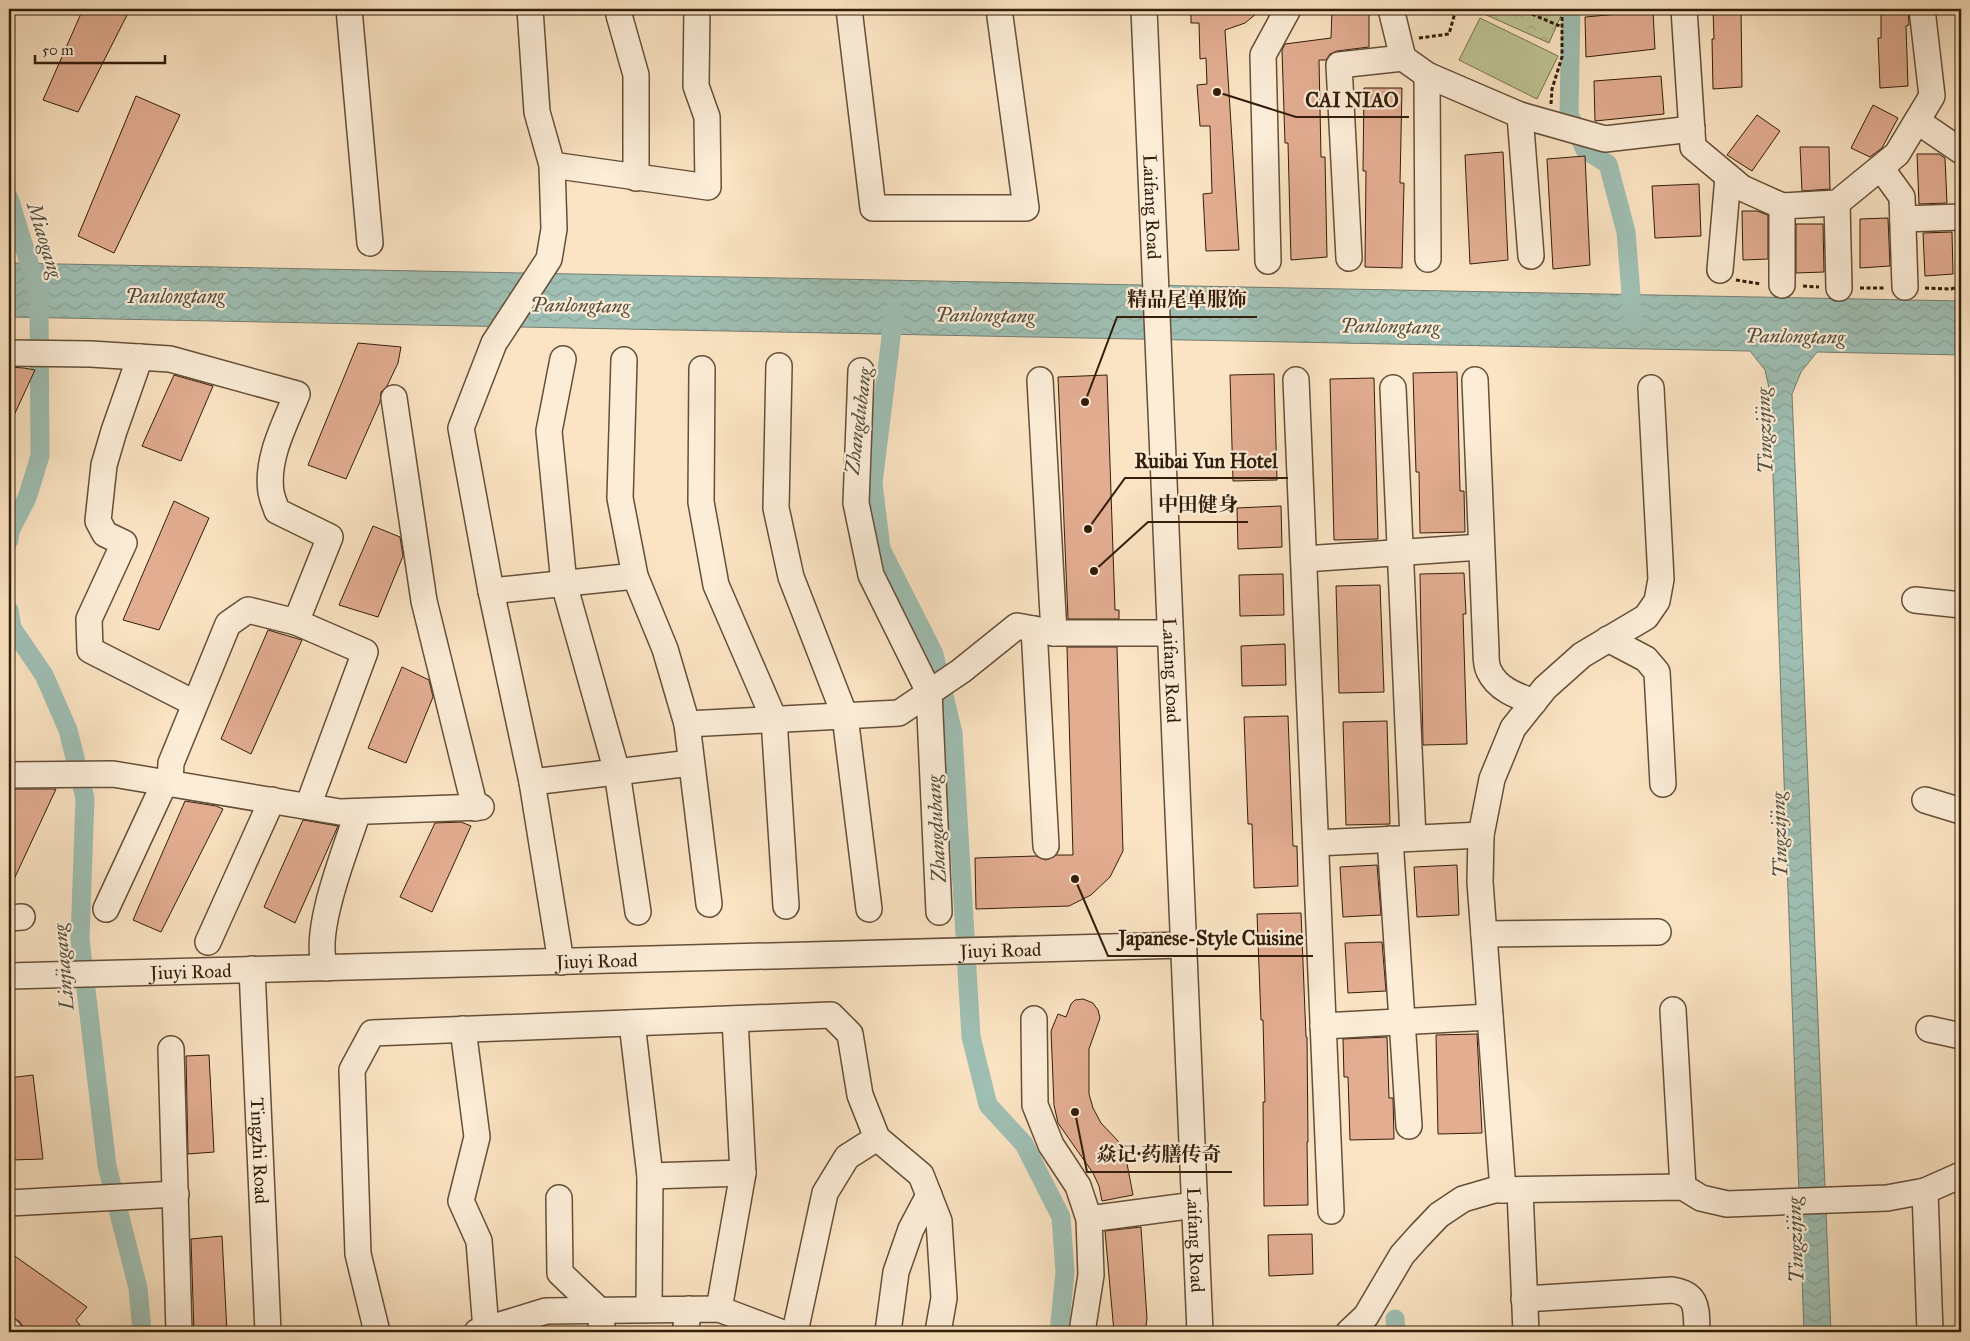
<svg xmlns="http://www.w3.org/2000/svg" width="1970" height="1341" font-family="'IM FELL Great Primer','Noto Serif SC',serif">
<defs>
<pattern id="park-crowns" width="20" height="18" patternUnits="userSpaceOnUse" patternTransform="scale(1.25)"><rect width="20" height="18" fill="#bec494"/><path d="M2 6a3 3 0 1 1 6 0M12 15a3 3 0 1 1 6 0" fill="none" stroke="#a4a87e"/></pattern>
<pattern id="water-waves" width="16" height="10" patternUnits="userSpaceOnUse" patternTransform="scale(1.25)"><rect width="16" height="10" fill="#9fbfb4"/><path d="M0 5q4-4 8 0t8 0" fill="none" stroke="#89a499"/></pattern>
</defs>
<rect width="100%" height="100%" fill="#fbe4c3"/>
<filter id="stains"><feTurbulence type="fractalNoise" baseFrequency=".004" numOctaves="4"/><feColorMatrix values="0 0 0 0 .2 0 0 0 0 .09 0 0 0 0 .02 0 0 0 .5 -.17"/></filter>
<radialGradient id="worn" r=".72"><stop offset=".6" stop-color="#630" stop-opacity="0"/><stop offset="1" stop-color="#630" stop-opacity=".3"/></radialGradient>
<path fill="url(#park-crowns)" stroke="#78704e" d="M1473,9H1564L1549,43Z"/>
<path fill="#bec494" stroke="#78704e" d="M1480,18L1558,56L1537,99L1459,60Z"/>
<path fill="url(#water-waves)" stroke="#747e70" d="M9,263L1961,301V355L1817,352L1801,372L1792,394L1831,1332H1804L1770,392L1765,370L1750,351L9,317Z"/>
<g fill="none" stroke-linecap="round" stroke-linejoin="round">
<path stroke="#9fbfb4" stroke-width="19" d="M1571,9L1569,114L1585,150L1608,164L1626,232L1633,319
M9,198L39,295L40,456L27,498L10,531L9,540
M894,313L873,483L881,549L934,654L953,733L971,1037L988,1105L1024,1144L1061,1217L1065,1272L1059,1332
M9,610L12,628L44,675L68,730L85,798L80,939L107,1166L138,1288L142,1332
M1395,1319L1396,1332"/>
</g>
<path fill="#e3ad92" stroke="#331d09" d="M83,9H130L78,112L43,100Z
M1191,9H1262L1245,23L1225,30L1239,250L1206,251L1203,194L1212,193L1210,126H1200L1197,85L1207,84L1206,58L1200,59L1199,23H1191Z
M1332,9H1369V47L1337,51L1330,54L1326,60H1319L1321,157H1325L1327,257L1291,260L1288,143H1285L1282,50L1285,44L1331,38Z
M1713,9H1741L1742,87L1713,89L1712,39H1714Z
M1881,9H1908L1909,25L1906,26L1908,86L1880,88L1878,38H1881Z
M1653,11L1655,49L1586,57L1585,17Z
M1661,76L1664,114L1595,121L1594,81Z
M1364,88H1402L1400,183H1404L1402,268L1365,267L1366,171H1363Z
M136,96L180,115L114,253L78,236Z
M1873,105L1898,118L1882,148L1870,157L1851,148Z
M1757,115L1780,131L1752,171L1727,155Z
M1800,147H1829L1830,189L1802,191Z
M1503,152L1508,260L1470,264L1465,155Z
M1917,154H1939L1945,158L1947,203L1919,204Z
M1585,156L1590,265L1553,269L1547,159Z
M1699,184L1701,236L1655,238L1652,186Z
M1742,211H1757L1768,215V259L1743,260Z
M1888,218L1890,266L1860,268V219Z
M1796,224H1823L1824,272L1796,273Z
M1952,232L1953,274L1925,276L1923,233Z
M358,343L401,347L398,363L387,386L381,392L380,402L346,479L308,465Z
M9,367L24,368L35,370L9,426Z
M1457,372L1460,491H1464L1465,532L1420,533L1419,472H1416L1413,373Z
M1274,374L1277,480L1233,481L1230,375Z
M174,375L213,386L181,461L142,446Z
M1107,375L1115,610H1119V619H1068L1058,377Z
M1374,378L1378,539L1334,540L1330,379Z
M174,501L209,518L159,630L123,620Z
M1281,506L1282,547L1238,549L1237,508Z
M373,526L400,537L403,556L378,617L339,605Z
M1464,573L1466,614H1463L1467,744L1423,745L1420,574Z
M1283,574L1284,615L1240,616L1239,575Z
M1380,585L1384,692L1339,693L1336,586Z
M268,630L302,640L251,754L221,739Z
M1285,644L1286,685L1242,686L1241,646Z
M1067,647H1117L1123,851L1110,877L1091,895L1069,906L976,909L975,858L1036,856L1046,860L1056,855H1073Z
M402,667L429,680L433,697L406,763L368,748Z
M1288,716L1293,846H1297L1298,886L1254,888L1252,824H1248L1244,717Z
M1387,721L1390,824L1346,825L1343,722Z
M14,789H56L9,890V803Z
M185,801L216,806L223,809L161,932L133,920Z
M303,820L338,826L295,923L264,907Z
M461,822L471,826L432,912L400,897L435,823Z
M1377,865L1381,915L1343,917L1340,867Z
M1457,865L1459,915L1417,917L1414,867Z
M1301,913L1306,1037H1307L1308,1142H1307L1308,1205L1264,1206L1263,1102H1265L1263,1020H1261L1257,914Z
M1382,942L1386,991L1348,993L1345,943Z
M1083,999L1093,1003L1098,1010L1100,1018L1089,1049V1094L1093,1108L1101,1123L1118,1141L1125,1153L1133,1195L1102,1201L1099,1186L1093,1173L1058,1123L1054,1105L1051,1031L1058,1014L1066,1017L1071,1004L1075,1000Z
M1477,1034L1482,1133L1438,1134L1436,1035Z
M1387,1037L1389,1098H1393L1394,1139L1350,1140L1348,1077H1344L1343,1039Z
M209,1055L214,1152L188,1154L186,1056Z
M33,1075L43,1159L11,1160L9,1144V1078Z
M1141,1227L1147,1319L1145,1332H1114L1105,1231Z
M1312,1234L1313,1274L1269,1276L1268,1235Z
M222,1236L227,1332H194L191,1239Z
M9,1252L87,1307L76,1320L85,1332H27L19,1321L9,1316Z"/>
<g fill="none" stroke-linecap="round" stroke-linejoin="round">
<defs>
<g id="minor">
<path d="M349,9L370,243"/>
<path d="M530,9L537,112L552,165L554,229L549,259L494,343L461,428L491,591L532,782L561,962"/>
<path d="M620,9L619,15L636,75V178"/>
<path d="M849,9L873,208H1026L999,9"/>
<path id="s1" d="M1144,9L1200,1332"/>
<path d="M1391,9L1403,58L1427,75L1520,115L1605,139L1692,129"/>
<path d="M1684,9L1693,147L1742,188L1782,206L1837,203L1897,154L1932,96L1922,9"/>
<path d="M1427,75L1428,259"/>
<path d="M1520,115L1531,256"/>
<path d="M1917,121L1961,151"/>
<path d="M552,165L708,187L707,117L696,86L697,9"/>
<path d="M1881,168L1902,197L1905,287"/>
<path d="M1837,203L1839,288"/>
<path d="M1903,219L1961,217"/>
<path d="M1349,258L1339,65L1403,58"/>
<path d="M1268,261L1263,55L1288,9"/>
<path d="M1720,270L1728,177"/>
<path d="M1782,285V206"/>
<path d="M9,353L91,354L170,359L297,394C285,424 266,458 271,492C272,498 275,505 277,511L330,537L296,622L248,610L228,624L171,763L170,783"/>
<path d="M140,357L114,431L104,465L98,521L105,534L124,543L89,619L90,650L194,703"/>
<path d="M563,359L549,431L564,584L617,772L638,912"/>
<path d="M624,360L620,498L635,576L665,649L687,724L709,904"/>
<path d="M779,366L776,508L791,577L845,716L869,909"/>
<path d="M702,369L701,502L716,585L774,719L786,906"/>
<path d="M861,371L856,503L871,575L929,692L939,912"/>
<path d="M1040,380L1054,633"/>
<path d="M1296,380L1331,1211"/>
<path d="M1475,380L1486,651C1486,657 1486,666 1489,671C1497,689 1517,696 1534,702"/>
<path d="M1393,388L1413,838"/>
<path d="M394,398L424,601L475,808"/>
<path d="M1304,559L1481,547"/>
<path d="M491,591L635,576"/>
<path d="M1915,600L1961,605"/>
<path d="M296,622L365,652L308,806"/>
<path d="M1034,629L1046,846"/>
<path d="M1608,639L1646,659L1657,672L1663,784"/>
<path d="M687,724L899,713L961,671L1017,626L1054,633H1170"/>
<path d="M9,775L113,774L340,812L481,807"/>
<path d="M532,782L691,763"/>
<path d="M1925,800L1961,811"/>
<path d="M1390,839L1409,1126"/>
<path d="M1316,843L1481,835"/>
<path d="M106,909L165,782"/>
<path d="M9,918L22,917"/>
<path d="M1484,934L1658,932"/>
<path d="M208,942L272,800"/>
<path d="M326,968C310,936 347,846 358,812"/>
<path id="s2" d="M252,969L268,1332"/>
<path id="s3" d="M9,976L1184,945"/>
<path d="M1673,1010L1683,1187"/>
<path d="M1034,1019L1035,1105L1051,1145L1078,1186L1089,1219L1091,1275L1082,1332"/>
<path d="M632,1023L650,1176L649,1309"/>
<path d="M1323,1026L1490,1017"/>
<path d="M463,1029L477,1137L461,1201L479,1241L486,1330"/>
<path d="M1929,1029L1961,1036"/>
<path d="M171,1049L179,1332"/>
<path d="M650,1176L743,1173"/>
<path d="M1503,1190L1480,882L1481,835L1492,779L1513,728L1545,688L1582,655L1646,617L1657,601L1661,579L1651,388"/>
<path d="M1520,1190L1526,1332"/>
<path d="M1925,1191L1930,1332"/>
<path d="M559,1198L560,1273L599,1310L603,1332"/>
<path d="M9,1203L176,1194"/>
<path d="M1089,1219L1195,1205"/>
<path d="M1524,1299L1672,1290C1699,1294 1696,1309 1697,1332"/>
<path d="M719,1309L743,1173L735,1019"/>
<path d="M9,1331L10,1332"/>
<path d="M377,1332L358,1254L352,1070L372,1033L831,1015L850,1034L860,1095L877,1138L921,1175L939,1221L944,1298L938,1332"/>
<path d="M477,1332L546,1311L719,1309L780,1332"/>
<path d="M685,1332L689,1309"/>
<path d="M795,1332L825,1193L847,1157L877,1138"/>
<path d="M888,1332L896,1272L911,1229L929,1195"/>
<path d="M1349,1332L1366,1316L1402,1255L1419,1236L1439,1215L1463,1199L1494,1190L1683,1187L1701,1198L1727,1204L1887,1198L1925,1191L1961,1175"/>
</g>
</defs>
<use href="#minor" stroke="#654f38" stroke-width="28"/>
<path stroke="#331d09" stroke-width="3" stroke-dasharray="4 2.5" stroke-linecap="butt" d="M1520,9L1562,27
M1419,38L1449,34L1456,9
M1551,104L1552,89L1562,57V9
M1736,280L1761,284
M1803,286L1819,287
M1860,288H1886
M1925,288L1951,289L1961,286"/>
<use href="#minor" stroke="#fcedd8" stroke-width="25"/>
</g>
<g text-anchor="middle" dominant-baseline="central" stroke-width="4.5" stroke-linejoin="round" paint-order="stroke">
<g font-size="19" fill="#331d09" stroke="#fcedd8">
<text stroke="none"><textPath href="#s1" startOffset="198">Laifang Road</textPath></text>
<text stroke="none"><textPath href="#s1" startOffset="662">Laifang Road</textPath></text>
<text stroke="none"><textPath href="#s3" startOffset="992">Jiuyi Road</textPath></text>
<text stroke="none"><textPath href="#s3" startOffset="588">Jiuyi Road</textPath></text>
<text stroke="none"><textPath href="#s3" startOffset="182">Jiuyi Road</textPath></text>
<text stroke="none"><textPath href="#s2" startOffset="182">Tingzhi Road</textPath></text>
<text stroke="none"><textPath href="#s1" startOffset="1232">Laifang Road</textPath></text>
</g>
<g font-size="20" font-style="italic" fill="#534e3c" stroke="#fcedd8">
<text transform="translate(45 240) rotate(73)">Miaogang</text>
<text x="175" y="296">Panlongtang</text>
<text transform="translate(580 305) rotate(1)">Panlongtang</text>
<text transform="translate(985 315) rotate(1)">Panlongtang</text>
<text transform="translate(1390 326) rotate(1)">Panlongtang</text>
<text transform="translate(1795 336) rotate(1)">Panlongtang</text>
<text transform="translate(858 421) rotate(-83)">Zhangdubang</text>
<text transform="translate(1764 431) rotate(-92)">Tingzijing</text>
<text transform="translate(936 829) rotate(-93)">Zhangdubang</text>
<text transform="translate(1779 835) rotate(-92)">Tingzijing</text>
<text transform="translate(63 967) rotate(-95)">Linjiagang</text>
<text transform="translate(1795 1240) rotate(-92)">Tingzijing</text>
</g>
</g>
<path fill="none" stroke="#331d09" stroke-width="2" d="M1217 92L1296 117H1409M1085 402L1117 317H1257M1088 529L1125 478H1288M1094 571L1148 522H1248M1075 879L1108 956H1313M1075 1112L1087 1172H1232"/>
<g fill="#331d09" stroke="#fcedd8" stroke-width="2">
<circle cx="1217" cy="92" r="5"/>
<circle cx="1085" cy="402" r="5"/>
<circle cx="1088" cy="529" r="5"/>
<circle cx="1094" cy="571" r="5"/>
<circle cx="1075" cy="879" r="5"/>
<circle cx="1075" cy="1112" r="5"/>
</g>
<g font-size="20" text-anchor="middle" font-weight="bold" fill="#331d09" stroke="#fcedd8" stroke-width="4.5" stroke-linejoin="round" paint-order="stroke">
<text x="1352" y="107">CAI NIAO</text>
<text x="1187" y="306">精品尾单服饰</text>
<text x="1206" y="468">Ruibai Yun Hotel</text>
<text x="1198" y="511">中田健身</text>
<text x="1211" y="945">Japanese-Style Cuisine</text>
<text x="1159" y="1161">焱记·药膳传奇</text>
</g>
<rect width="1970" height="1341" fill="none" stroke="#fbe4c3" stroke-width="30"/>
<rect x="10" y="10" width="1950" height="1321" fill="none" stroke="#331d09" stroke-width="2.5"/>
<rect x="15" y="15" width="1940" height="1311" fill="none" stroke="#331d09"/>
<path d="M35 55v8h130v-8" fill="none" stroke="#331d09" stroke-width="2.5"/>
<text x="42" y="55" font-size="15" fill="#331d09" stroke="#fcedd8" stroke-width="4" paint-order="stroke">50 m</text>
<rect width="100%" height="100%" filter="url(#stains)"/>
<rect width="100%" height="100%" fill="url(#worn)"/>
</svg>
